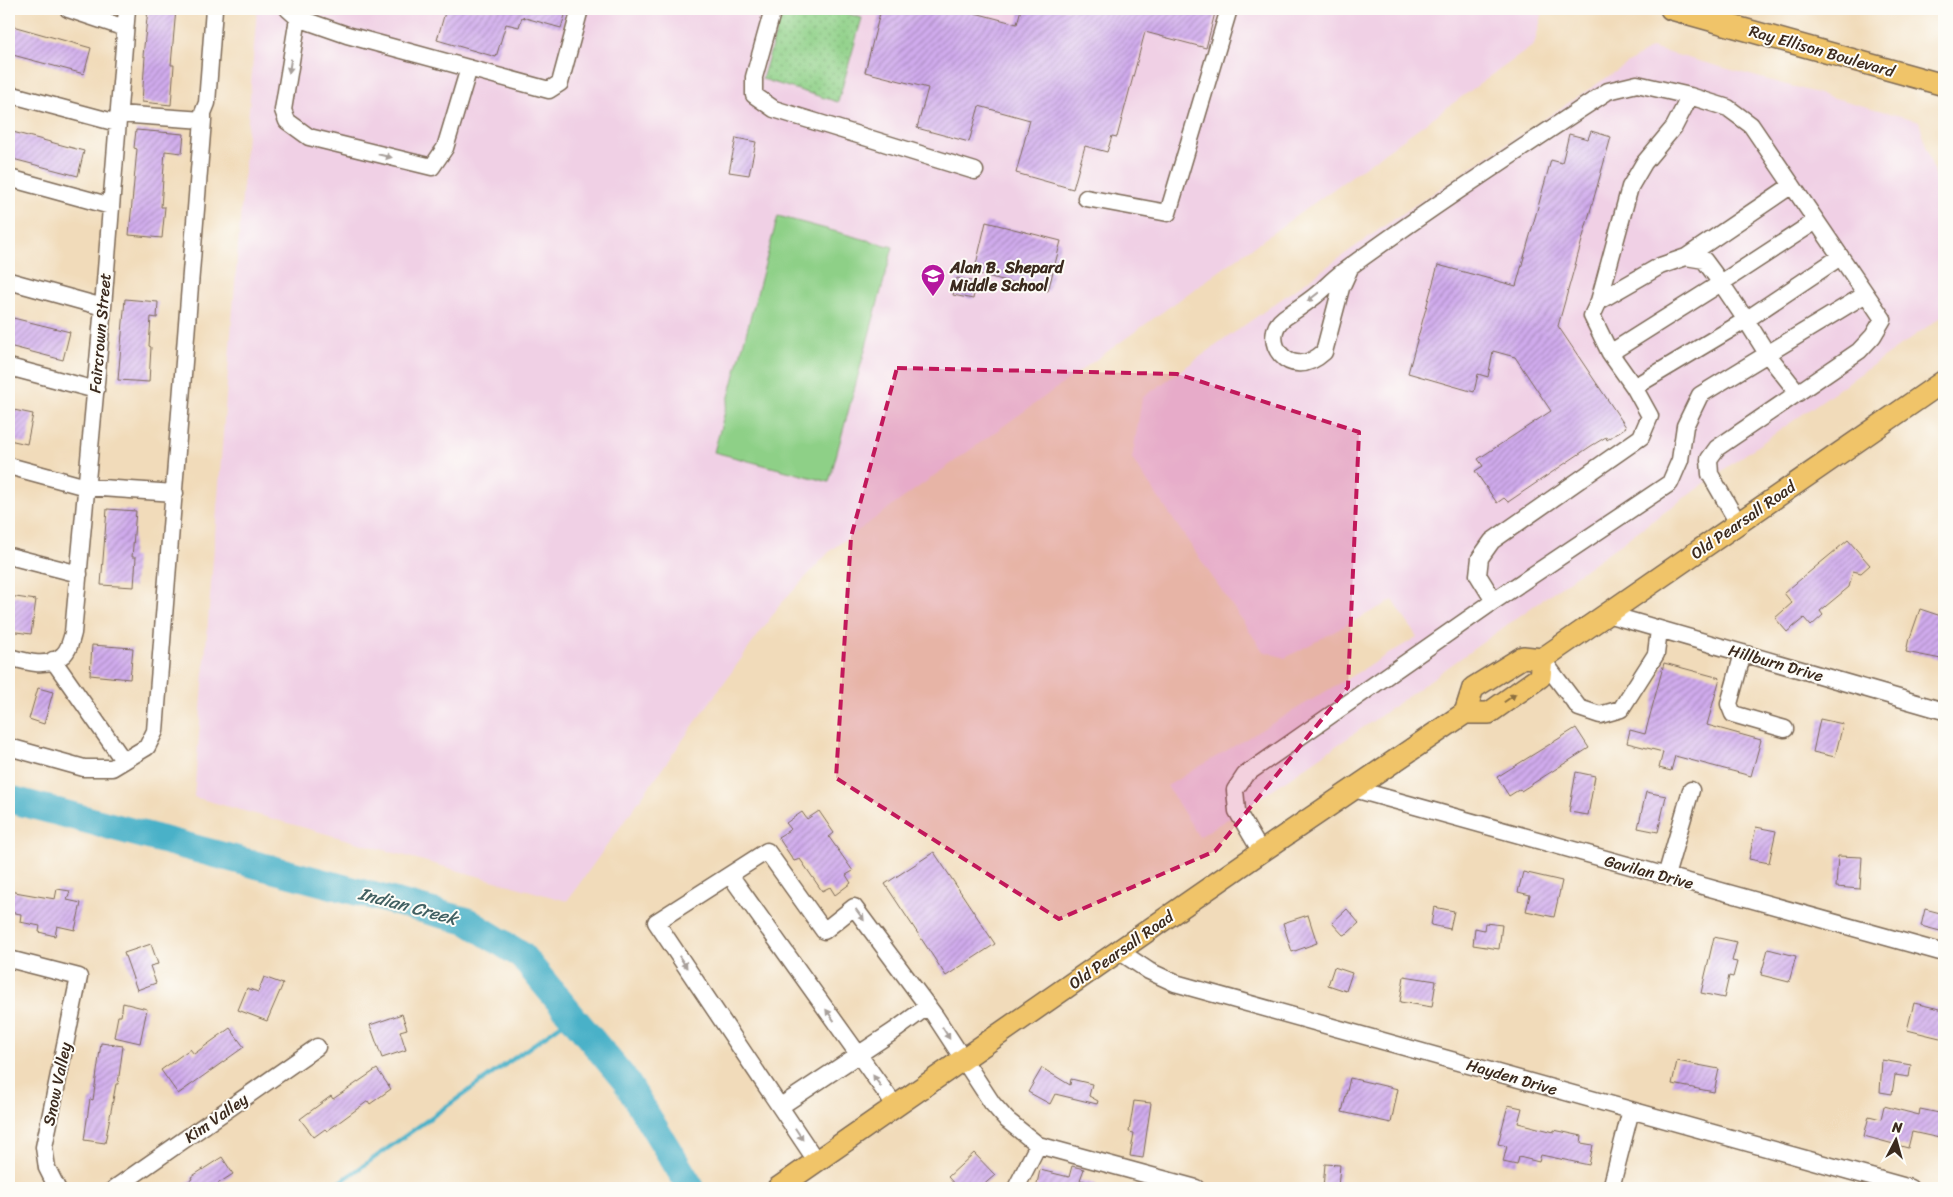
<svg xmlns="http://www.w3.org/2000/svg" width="1953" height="1197" font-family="Sriracha,sans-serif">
<defs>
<pattern id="park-dots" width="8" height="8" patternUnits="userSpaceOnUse" patternTransform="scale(1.25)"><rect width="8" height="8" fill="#8ed087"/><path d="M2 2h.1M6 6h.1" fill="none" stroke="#75a96e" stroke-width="1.8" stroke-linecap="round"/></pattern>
<pattern id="building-hatch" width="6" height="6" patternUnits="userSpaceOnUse" patternTransform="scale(1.25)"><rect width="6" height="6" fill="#d0abed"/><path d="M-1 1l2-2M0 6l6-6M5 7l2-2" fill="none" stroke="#aa8bbf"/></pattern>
</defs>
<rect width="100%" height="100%" fill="#fdfcf7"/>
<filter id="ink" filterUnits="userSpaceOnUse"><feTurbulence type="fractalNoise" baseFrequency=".02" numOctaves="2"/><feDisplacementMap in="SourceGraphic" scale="10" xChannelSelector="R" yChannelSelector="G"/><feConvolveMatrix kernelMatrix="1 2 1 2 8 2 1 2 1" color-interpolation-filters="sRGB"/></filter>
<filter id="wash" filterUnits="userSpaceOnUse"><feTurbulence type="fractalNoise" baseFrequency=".0096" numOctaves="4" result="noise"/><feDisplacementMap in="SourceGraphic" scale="20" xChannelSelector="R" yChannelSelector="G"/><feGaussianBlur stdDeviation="1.12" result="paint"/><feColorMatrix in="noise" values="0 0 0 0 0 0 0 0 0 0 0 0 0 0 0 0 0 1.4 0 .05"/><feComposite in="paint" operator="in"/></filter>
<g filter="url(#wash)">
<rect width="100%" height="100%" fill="#f1dbba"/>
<path fill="#f0d0e5" d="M257,9H1532L1543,12L1534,45L831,550L779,606L567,901L194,797Z
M1651,48L1919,121L1944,208V315L1733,463L1380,716L1257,800L1199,837L1167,786L1417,637L1393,600L1285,658L1263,651L1132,459L1142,398L1390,222Z"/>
<path fill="#8ed087" stroke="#647d52" d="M778,216L893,247L829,482L714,452Z"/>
<path fill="url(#park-dots)" stroke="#647d52" d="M783,9H832L862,18L838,102L762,79Z"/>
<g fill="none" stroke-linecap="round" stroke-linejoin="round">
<path stroke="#49b1c8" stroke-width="4.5" d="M332,1188L572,1017"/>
<path stroke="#49b1c8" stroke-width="28" d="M9,799L467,921L521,955L625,1080L691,1188"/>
</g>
<g id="blocks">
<path fill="url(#building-hatch)" d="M148,9H176L171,65H174L171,105L142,102L145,56H143Z
M446,9H567L561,28L522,17L519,27L506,24L496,57L437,40Z
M881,9H929L948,14L949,9H960L1017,24L1021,9H1216L1206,48L1145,32L1117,137L1112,136L1107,152L1085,146L1073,189L1016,173L1030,120L979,106L969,142L917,128L928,88L865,72Z
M9,25L91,48L84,74L9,54Z
M136,130L184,134L182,153L165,151L161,207H165L162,238L129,235L137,149L134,148Z
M9,131L84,151L78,176L9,158Z
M1591,131L1611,137L1558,326L1626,427L1607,440L1606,437L1591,446L1508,502L1504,498L1497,503L1475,471L1483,466L1478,459L1551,411L1515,357L1493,351L1488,377L1478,374L1474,392L1408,373L1438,265L1516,286L1551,160L1562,163L1569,134L1588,139Z
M736,138L756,142L749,175L729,172Z
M986,222L1061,241L1048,291L974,273Z
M957,278L976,282L973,299L953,295Z
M125,299L158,302L157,318L151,317L149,346L151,347L149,382L118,380Z
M9,317L70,332L63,360L9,346Z
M9,409L33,414L27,444L9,440Z
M107,509L136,511L132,557H136L134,587L101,585Z
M1848,540L1870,565L1861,573L1853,571L1849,587L1820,611L1823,615L1811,626L1804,618L1787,632L1775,618L1792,603L1784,593Z
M9,596L36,600L31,634L9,631Z
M1920,609L1944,617V646L1941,659L1906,652L1909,638H1910Z
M92,645L133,648L130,679L90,675Z
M1664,663L1720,678L1707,725L1761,740L1751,776L1675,756L1671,771L1659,768L1663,752L1627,743L1630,730L1645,734Z
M38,688L53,692L44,724L29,719Z
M1820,719L1843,724L1835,757L1813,752Z
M1576,728L1589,748L1521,791L1520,789L1509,796L1497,777Z
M1576,772L1595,776L1588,815L1569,812Z
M1646,792L1666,796L1658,832L1638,828Z
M819,811L834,833L829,837L853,871L846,875L851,883L835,895L830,887L822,891L800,859L794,861L778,837L791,829L786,823L802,812L807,819Z
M1756,827L1776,831L1769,863L1749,859Z
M934,852L995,944L946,976L885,884Z
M1838,856L1862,857L1860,889L1836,887Z
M1523,872L1562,881L1554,917L1526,911L1530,895L1518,892Z
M57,889L70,891L67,900L81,903L75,930L57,926L55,936L39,932L40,926L20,922L21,914L9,912V891L55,899Z
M1434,907L1454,911L1450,929L1431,925Z
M1347,909L1359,923L1348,933L1343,935L1332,923Z
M1925,909L1944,914V932L1921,926Z
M1308,915L1317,943L1292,952L1283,923Z
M1485,923L1502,925L1499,949L1473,945L1475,928L1484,930Z
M1714,937L1737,942L1732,961L1737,962L1733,977L1729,976L1724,998L1701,993Z
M151,944L158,964L150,966L156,983L137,990L124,953Z
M1768,949L1796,956L1789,982L1761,975Z
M1334,967L1352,973L1346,991L1328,985Z
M1404,976L1436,981L1432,1007L1400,1002Z
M264,977L283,984L267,1021L238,1010L247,988L258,992Z
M123,1003L147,1009L140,1043L114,1037L118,1016H121Z
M1914,1003L1944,1010V1039L1907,1030Z
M402,1014L407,1029L400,1031L406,1050L382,1058L370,1025Z
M230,1028L244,1047L178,1094L161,1070L190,1049L194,1054Z
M101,1043L123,1046L118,1084H116L105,1143L84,1140L90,1099L93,1100Z
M1882,1060L1911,1065L1909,1077L1895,1075L1892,1094L1880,1092Z
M1677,1061L1719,1069L1714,1092L1672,1084Z
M1042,1068L1070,1085L1071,1079L1092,1084L1089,1096L1098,1101L1097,1104L1055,1094L1050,1104L1028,1092Z
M377,1069L391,1089L370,1104L368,1101L327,1131L325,1129L314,1137L300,1119L331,1096L333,1099Z
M1350,1078L1398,1089L1391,1123L1342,1112Z
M1134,1101L1151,1103L1143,1158L1130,1156L1134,1133L1129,1132Z
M1508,1105L1522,1108L1518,1123L1554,1132V1130L1582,1136L1581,1143L1593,1145L1589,1165L1541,1155L1539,1162L1519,1157L1517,1165L1503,1162L1507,1146L1498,1144Z
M1884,1106L1919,1115L1920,1109L1944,1114V1139L1912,1132L1908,1148L1864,1136L1869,1116L1881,1119Z
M974,1153L995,1175L980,1188H958L948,1177Z
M222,1157L233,1174L211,1188H178L192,1179L191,1177Z
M1325,1164L1340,1165L1338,1188H1323Z
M1072,1166L1084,1169L1080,1180L1096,1184V1188H1036L1040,1170L1069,1177Z"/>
</g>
</g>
<g filter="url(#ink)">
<use href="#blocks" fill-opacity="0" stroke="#7b6855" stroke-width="1"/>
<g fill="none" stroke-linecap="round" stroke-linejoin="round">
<defs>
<path id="minor" d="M68,9L125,28
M288,9L298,18L347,35L549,90L560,83L580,9
M773,9L754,77V95L774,109L975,171
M298,18L283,110L287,121L309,137L432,167L445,148L469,68
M9,94L117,123
M118,114L203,120V113L207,103L214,9
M9,178L111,206
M1086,198L1168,213L1229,9
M1686,257L1792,185
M1351,266L1341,288L1324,352C1288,385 1258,337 1284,318C1294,311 1305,304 1315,296C1325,288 1333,279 1344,271C1430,208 1519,150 1608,91L1637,84L1690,96L1728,108L1751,125L1883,319L1873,336L1859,351L1717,448L1709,459L1710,474L1738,523
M9,281L103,307
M1599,301L1630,187L1644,163L1674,127L1690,96
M1610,353L1592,316L1599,301L1660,266L1686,257L1704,260L1721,283L1816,221
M9,367L96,390
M1634,387L1610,353L1721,283L1746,320L1840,257
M9,466L86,487L175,493
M9,556L79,574
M1494,601L1670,483L1680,460L1685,426L1700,395L1866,294
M1607,614L1944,711
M1743,653L1729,704L1733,714L1785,729
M9,657C26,662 48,669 63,655C69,650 71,640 73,633L103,307L127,9
M1542,659L1579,708L1600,715L1621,709L1656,654L1659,630
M53,660L123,760
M9,747L84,768H112L147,747L155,731L203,120
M1354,789L1944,953
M1261,852L1237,811L1235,790L1245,775L1494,601L1478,575L1480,558L1492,541L1641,437L1650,416L1634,387L1746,320L1768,355L1798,393
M730,875L896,1107
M1666,876L1691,790
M1119,951L1149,971L1175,983L1910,1188
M9,959L79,977L44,1147L47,1168L57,1188
M781,1106L894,1031L928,1006
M817,1162L656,922L767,851L824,931L854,907L935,1016L992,1103L1007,1120L1038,1145L1196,1188
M115,1188L317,1047
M1016,1188L1038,1145
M1611,1188L1631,1110"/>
<path id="major" d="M1671,9L1944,85
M1465,713L1473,688L1523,657L1542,659L1944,381
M778,1188L1261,852L1465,713H1489L1540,677L1542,659"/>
</defs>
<use href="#minor" stroke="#7b6855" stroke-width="19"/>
<use href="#major" stroke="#7b6855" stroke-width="24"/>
<use href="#minor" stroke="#fff" stroke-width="16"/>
<use href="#major" stroke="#f0c469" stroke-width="21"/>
</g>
<defs><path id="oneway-solid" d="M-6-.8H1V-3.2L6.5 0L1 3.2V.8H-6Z" transform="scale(1.25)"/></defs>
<g fill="#a79f9a">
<use href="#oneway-solid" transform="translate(290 66) rotate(99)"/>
<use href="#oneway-solid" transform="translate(385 156) rotate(13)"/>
<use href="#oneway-solid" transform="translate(1313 297) rotate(142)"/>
<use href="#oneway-solid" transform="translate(860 915) rotate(54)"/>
<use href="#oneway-solid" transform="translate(683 962) rotate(56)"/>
<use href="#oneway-solid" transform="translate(830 1015) rotate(-126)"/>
<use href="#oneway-solid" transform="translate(946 1033) rotate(58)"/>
<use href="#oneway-solid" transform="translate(877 1081) rotate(-125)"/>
<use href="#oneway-solid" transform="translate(799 1134) rotate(57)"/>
</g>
<use fill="#8c6f40" href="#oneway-solid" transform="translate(1510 698) rotate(-35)"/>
</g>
<path fill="#c2185b" fill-opacity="0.2" stroke="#c2185b" stroke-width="4" stroke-dasharray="10 6" stroke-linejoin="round" d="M897,368L1177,374L1359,432L1348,687L1215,851L1059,919L836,778L851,537Z"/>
<defs>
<symbol id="school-pin" viewBox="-11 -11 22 30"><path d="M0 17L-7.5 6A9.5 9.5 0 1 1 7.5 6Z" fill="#b5179e" stroke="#fdfcf7"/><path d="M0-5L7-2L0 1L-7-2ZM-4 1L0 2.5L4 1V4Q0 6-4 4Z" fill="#fff"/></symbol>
</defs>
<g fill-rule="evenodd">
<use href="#school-pin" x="919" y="262" width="28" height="38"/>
</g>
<g text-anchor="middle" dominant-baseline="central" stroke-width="4" stroke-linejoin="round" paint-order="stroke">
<g font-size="16" fill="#3b2a1e" stroke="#fdfcf7">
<text transform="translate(1822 51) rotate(16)">Ray Ellison Boulevard</text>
<text transform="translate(100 333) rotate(-85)">Faircrown Street</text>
<text transform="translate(1743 520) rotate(-35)">Old Pearsall Road</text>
<text transform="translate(1776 663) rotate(16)">Hillburn Drive</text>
<text transform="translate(1649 872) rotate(15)">Gavilan Drive</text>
<text transform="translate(1121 950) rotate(-35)">Old Pearsall Road</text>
<text transform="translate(1512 1077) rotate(16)">Hayden Drive</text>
<text transform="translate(57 1084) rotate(-78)">Snow Valley</text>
<text transform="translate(216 1118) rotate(-35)">Kim Valley</text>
</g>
<g font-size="16" font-weight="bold" fill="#3b2a1e" stroke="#fdfcf7" text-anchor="start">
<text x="950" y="267">Alan B. Shepard<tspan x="950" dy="18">Middle School</tspan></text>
</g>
<g font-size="18" font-style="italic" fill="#416062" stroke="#fdfcf7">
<text transform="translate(408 906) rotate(15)">Indian Creek</text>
</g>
</g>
<rect width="1953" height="1197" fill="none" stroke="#fdfcf7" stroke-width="30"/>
<g transform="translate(1896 1140) rotate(6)" stroke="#fdfcf7" stroke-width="4" paint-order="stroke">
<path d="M0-4L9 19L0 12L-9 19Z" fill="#3b2a1e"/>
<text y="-8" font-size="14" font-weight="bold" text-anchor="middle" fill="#3b2a1e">N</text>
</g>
</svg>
